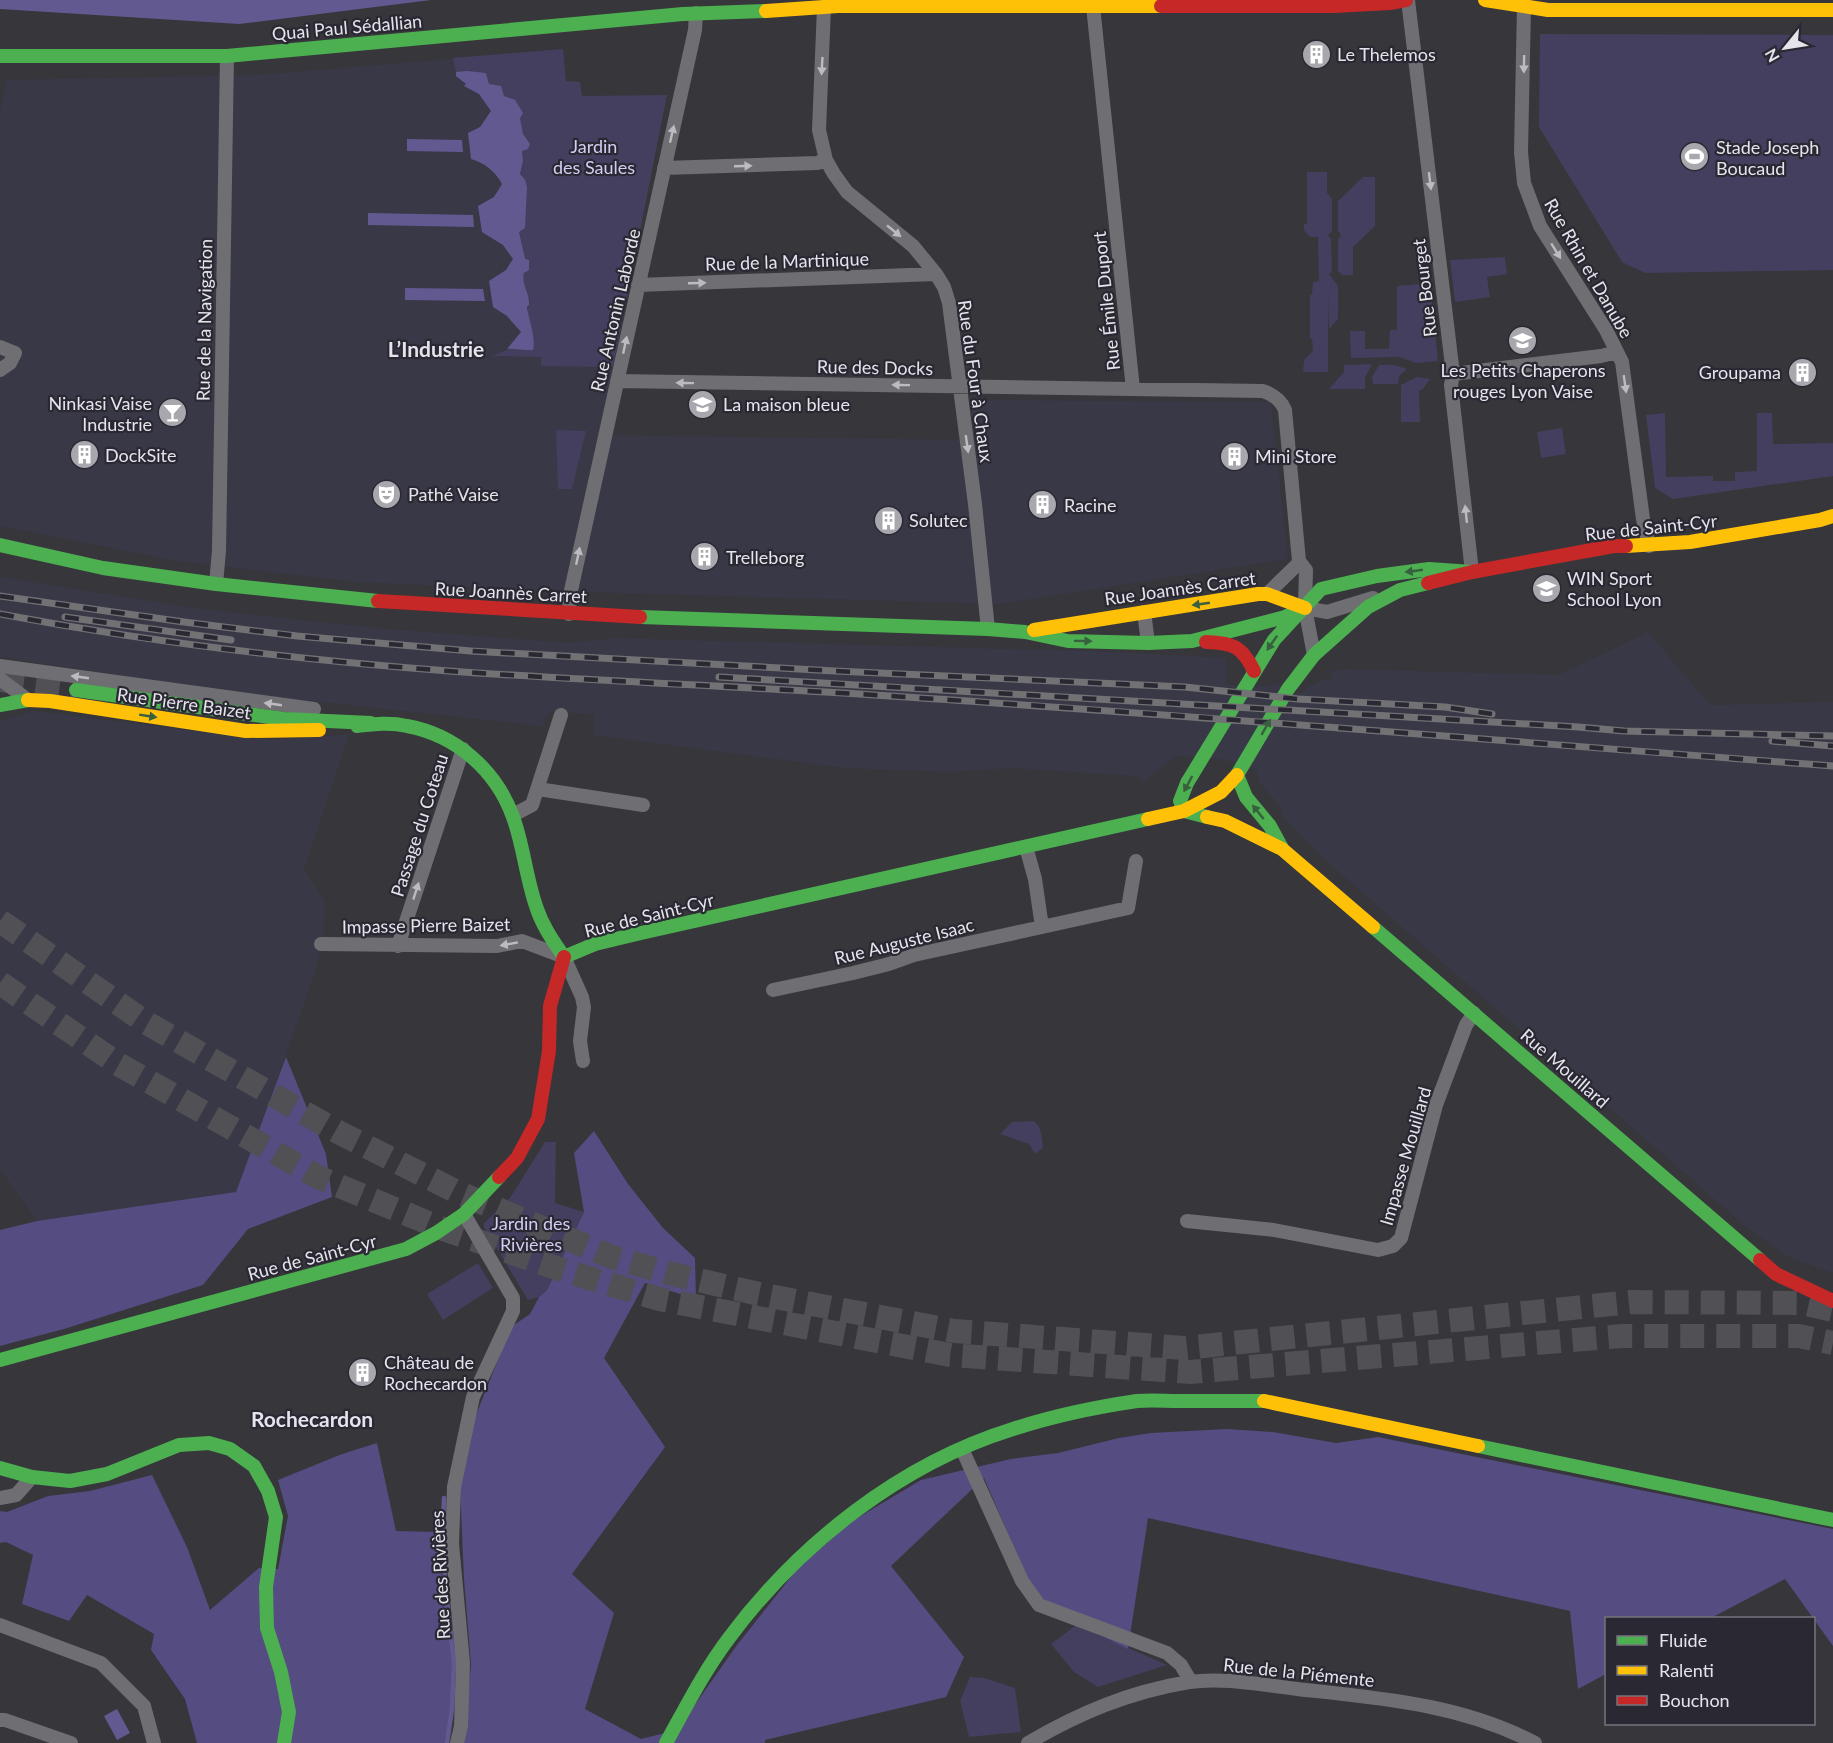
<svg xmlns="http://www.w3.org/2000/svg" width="1833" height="1743" font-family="Lato,sans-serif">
<rect width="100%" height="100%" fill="#36363b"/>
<path fill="#393847" d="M530,52L541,365L613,367L603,435L974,440L970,400L1271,402L1288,559L999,604L554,591L356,582L178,561L0,526V111L7,80L258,75Z
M0,577L201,609L376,628L568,643L615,638L1120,652L1226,658V684L1266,686L1278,683L1294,692L1299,693H1302L1308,687L1323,680L1332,679L1331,671L1343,669L1559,675L1648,632L1710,705L1833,702V1273L1788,1257L1745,1226L1341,874L1285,820L1279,805L1259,782L1256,769L1220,759L1176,756L1144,781L1134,776L1013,768L951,772L845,768L593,735L594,714L550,712L544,720L543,726L239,693L0,657Z
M35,711L269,740L349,734L304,869L325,902L324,933L315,973L237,1192L37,1221L0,1169V721Z"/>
<path fill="#443f5e" d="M1540,34L1833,35V270L1645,273L1622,262L1539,127Z
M563,49L566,81L580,82L582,96L667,95L613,367L541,366V357L492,356C509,350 511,345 530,351C531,347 534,340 533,336C532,322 524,317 530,301L523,286L522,281L526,270L519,232L521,229L522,178L520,174L523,161L522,151L524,150L520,118L508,99L489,84L486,73L456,72L453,58Z
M1307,172H1327V193L1332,199V231L1328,235L1331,239L1332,272L1329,274L1338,286V319L1329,329L1328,295V372H1303L1304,360L1313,351L1312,339L1310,338V295L1312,294L1313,282L1319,281L1318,237H1310L1304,230V224H1307Z
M1363,177H1375V226L1353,247V275H1342L1338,271V239L1341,235L1338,231V201Z
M1505,257L1507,274L1487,277L1490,297L1455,302L1450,260Z
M1430,283L1438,361L1416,363L1399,357L1351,358L1350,331H1365V349H1389L1390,330H1397V286Z
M1372,364L1365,378V389H1329L1344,372V365Z
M1379,365H1394L1407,369L1399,376L1398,384H1373L1372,377Z
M1417,377L1430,379L1422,390H1419L1420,422H1401V385Z
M1665,413L1666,477L1713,476V481H1735V472L1757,471V413H1772L1773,444L1833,443V476L1673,499L1655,488L1646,415Z
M1562,428L1566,454L1541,458L1537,432Z
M556,430L586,431L572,489H558Z
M1033,1121C1042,1125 1042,1139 1043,1148L1035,1154L1029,1144L1000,1134L1012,1122Z
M545,1142H556L555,1203L584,1212L547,1290L539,1297L528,1300L484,1227V1223L510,1198Z
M478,1263L493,1288L443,1320L427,1294Z
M1076,1625L1167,1665L1098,1687L1074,1672L1051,1644Z
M970,1677L984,1678L1015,1688L1021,1732L969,1737L960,1701Z"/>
<path fill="#554c81" d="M286,1057L326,1154L332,1197L248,1229L203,1285L64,1329L0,1346V1230L37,1221L236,1192Z
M594,1131L628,1184L663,1228L695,1258L696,1299L645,1283L604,1358L665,1447L572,1574L614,1613L585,1709L641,1739L677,1730L737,1645L798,1568L849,1523L921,1480L1011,1459L1058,1453L1119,1438L1151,1433L1227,1429L1273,1432L1336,1443L1378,1437L1833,1529V1646L1785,1579L1711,1618H1606V1674L1578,1689L1570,1611L1148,1518L1128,1649L1039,1605L984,1478L891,1566L964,1657L946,1697L765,1740V1743H463L471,1665L464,1579L460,1487L474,1420L511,1327L530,1314L539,1297L547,1290L584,1212L574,1153Z
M377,1443L396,1531L439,1532L442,1584L456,1661L451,1726L448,1743H197L185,1699L151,1650L154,1634L87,1595L69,1621L22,1604L33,1555L6,1542L0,1543V1511L7,1512L48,1496L90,1491L152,1475L187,1547L210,1610L259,1568L278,1569L288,1516L278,1480L342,1454Z"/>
<path fill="#635991" d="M0,0H431L239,24L0,9Z
M467,71L486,73L489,84L501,86L504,96L515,100L523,113L520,118L523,134L530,144L528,149L522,151L523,161L520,174L525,180L527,187L525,228L519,232L525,259L529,260V270L524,273C521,286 530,292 529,305L527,307C529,321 536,337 533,350C527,351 514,348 507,349L521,332L507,316L493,307L489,281L506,270L513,259L503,245L482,232L478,206L494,197L502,184C495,171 485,163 471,159L468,133L480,127L491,111L479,94L464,86L466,84L456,76V72Z
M407,139L462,140L463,152L407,151Z
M368,213L473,215L474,227L368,225Z
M405,288L483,289L485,301L405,300Z
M117,1709L130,1733L117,1740L104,1716Z"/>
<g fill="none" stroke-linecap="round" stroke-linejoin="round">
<path stroke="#635991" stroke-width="4.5" d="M444,1498L443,1526L445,1585L454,1662L452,1709L447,1743"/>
<path stroke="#505055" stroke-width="24" stroke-dasharray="24 12" stroke-linecap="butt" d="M0,680L76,690
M0,921L145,1022L340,1133L459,1193L612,1257L668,1273L759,1294L954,1331L1184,1348L1631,1302L1801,1303L1833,1310
M0,983L118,1064L320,1178L443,1229L556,1268L659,1299L950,1355L1190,1372L1622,1336H1799L1833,1343"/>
<path stroke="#6f6f73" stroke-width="14" d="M1408,0L1453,374L1451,385L1472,572
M1093,6L1133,389
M1524,6L1521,152L1524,183L1540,226L1606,330L1622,362L1643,519L1649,546
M824,7L819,130L826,160L834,174L847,192L913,246L936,274L944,287L949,303L975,504L988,629
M664,168L817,163L826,160
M638,285L936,274
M0,347L15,353L10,363L0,370
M1453,374L1601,356L1617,352
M617,381L1263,391C1274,395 1281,400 1285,410L1299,561L1306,570L1305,608L1314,655
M216,584L219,551L227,56
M1267,594L1300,562
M1305,608L1327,612L1373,598
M1144,612L1148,643
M569,614L570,595L695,30L696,13
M0,666L314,709
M0,679L28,700
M538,789L643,805
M513,815L532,805L561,715
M1042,927L1128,908L1136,861
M321,944L497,946L522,941L564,957L582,997L584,1007L580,1041L583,1061
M398,946L463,749
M773,990L853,973L889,964L914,955L1042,927L1035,879L1026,847
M1187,1221L1274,1230L1378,1250L1393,1246L1401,1238L1436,1105L1466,1025L1474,1013
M962,1449L1022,1581L1039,1605L1167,1653L1181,1665L1191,1682
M0,1498L16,1495L32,1477
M0,1625L101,1663L144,1706L154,1743
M0,1720H5L71,1743
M457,1743L461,1726L463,1663L452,1544L454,1487L473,1397L513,1311V1298L464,1214
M1028,1743C1079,1713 1129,1692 1189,1682C1224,1677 1262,1685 1297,1689C1379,1698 1461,1704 1535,1743"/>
<path stroke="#4caf50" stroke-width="14" d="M0,56H227L683,14L766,11
M0,545L103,568L216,584L378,601
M640,617L988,629L1025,632L1068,641L1148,643L1192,641L1285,617L1305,608
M76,690L284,719L371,723
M0,705L28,700
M357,726C374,724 390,722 407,726C456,735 496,770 513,817C524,847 526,879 537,909C543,927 554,942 564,957
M1207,817L1184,811L1180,801L1187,783L1274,640L1321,589L1377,576L1429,569L1472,572
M1282,848L1270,826L1246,797L1237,775L1288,689L1314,655L1368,607L1400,590L1428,583
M1373,927L1760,1260
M564,957L595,944L641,933L1148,819
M0,1360L406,1249L436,1233L464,1214L499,1177
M1478,1446L1833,1520
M0,1468L32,1477L70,1481L107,1474L179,1445L209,1443L230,1449L254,1466L268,1491L276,1517L266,1587L267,1628L281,1672L289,1712L284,1743
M666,1743C686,1707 704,1671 729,1638C799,1544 900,1464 1013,1429C1053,1416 1096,1407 1137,1401C1151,1400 1165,1401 1178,1401C1207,1401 1236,1401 1264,1401"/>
<path stroke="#ffc107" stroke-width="14" d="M1485,0L1548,10H1833
M766,11L838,6H1161
M1626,546L1690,542L1820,520L1833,516
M1034,630L1258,594H1267L1305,608
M28,700L50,701L246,731L319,730
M1207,817L1225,821L1282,849L1373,927
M1148,819L1184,811L1221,792L1237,775
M1264,1401L1478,1446"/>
<path stroke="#c62828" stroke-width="14" d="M1161,6H1334L1390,3L1406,0
M1428,583L1472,572L1614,546H1626
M378,601L640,617
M1206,642C1233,643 1242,646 1254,671
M499,1177L517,1158L538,1119L549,1051L550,1006L564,957
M1760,1260L1776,1274L1833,1301"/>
<defs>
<path id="rail" d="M0,596L184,622L297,636L471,651L835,671L1185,687L1298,699L1445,707L1492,714
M0,614C148,642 299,660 449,671C591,681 732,686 874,695C1194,715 1513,742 1833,766
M65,617L231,640
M719,677L1578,727L1624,731L1833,736
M1772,741L1833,746"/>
</defs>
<use href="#rail" stroke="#727275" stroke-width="7"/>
<use href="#rail" stroke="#2a2933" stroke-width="4.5" stroke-dasharray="14" stroke-linecap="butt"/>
</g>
<defs><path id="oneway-solid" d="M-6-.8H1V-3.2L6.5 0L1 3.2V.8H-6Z" transform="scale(1.5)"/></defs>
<g fill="#bcbbc1">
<use href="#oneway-solid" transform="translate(1524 64) rotate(91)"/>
<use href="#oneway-solid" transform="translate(822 66) rotate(93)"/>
<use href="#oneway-solid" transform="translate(672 134) rotate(-77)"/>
<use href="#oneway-solid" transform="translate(743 166) rotate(-2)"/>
<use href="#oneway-solid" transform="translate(1430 181) rotate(83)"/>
<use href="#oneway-solid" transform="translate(894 231) rotate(39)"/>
<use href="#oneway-solid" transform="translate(1556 251) rotate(58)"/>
<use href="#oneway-solid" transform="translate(697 283) rotate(-2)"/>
<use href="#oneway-solid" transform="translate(625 345) rotate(-78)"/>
<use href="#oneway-solid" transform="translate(685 383) rotate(-179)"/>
<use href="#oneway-solid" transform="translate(1625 384) rotate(82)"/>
<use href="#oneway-solid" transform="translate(901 385) rotate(-179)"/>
<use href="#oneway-solid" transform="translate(967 444) rotate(82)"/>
<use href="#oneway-solid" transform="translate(1466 514) rotate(-96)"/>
<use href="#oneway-solid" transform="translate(578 556) rotate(-78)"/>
<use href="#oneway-solid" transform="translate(80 677) rotate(-172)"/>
<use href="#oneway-solid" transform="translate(273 704) rotate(-172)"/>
<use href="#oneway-solid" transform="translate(416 891) rotate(-72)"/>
<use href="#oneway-solid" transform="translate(509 944) rotate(170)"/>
</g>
<g fill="#385f3f">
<use href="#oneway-solid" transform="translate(1414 571) rotate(172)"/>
<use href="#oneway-solid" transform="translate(1201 604) rotate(172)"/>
<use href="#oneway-solid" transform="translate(1083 641) rotate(1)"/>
<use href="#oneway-solid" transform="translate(1272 643) rotate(125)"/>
<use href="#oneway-solid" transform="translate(148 716) rotate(9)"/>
<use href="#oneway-solid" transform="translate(1266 727) rotate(-60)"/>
<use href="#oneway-solid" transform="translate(1188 784) rotate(118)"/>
<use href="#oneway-solid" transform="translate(1258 812) rotate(-129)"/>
</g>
<defs>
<symbol id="building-disc" viewBox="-11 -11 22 22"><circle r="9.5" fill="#a8a7ad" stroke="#2a2933"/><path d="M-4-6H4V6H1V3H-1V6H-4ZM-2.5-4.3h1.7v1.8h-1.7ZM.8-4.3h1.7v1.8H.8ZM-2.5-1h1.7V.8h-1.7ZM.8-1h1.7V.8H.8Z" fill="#fff"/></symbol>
<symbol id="stadium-disc" viewBox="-11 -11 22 22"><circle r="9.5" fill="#a8a7ad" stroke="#2a2933"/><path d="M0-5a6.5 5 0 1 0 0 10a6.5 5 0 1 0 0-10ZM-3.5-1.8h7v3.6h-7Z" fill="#fff"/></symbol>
<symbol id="school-disc" viewBox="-11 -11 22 22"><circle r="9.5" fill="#a8a7ad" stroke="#2a2933"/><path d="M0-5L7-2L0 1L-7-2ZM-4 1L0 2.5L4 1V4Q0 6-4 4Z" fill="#fff"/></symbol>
<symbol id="bar-disc" viewBox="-11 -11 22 22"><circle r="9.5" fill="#a8a7ad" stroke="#2a2933"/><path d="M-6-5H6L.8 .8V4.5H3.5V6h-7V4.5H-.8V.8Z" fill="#fff"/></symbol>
<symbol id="theatre-disc" viewBox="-11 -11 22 22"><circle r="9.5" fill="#a8a7ad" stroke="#2a2933"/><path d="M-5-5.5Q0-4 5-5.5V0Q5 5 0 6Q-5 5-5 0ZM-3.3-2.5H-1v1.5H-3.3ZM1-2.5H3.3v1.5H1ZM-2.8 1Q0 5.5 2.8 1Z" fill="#fff"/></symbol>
<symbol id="university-disc" viewBox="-11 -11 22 22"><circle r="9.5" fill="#a8a7ad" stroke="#2a2933"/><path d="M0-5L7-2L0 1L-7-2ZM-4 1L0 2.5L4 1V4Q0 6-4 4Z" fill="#fff"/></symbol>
</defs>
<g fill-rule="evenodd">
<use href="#building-disc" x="1300" y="38" width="33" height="33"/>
<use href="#stadium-disc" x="1678" y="140" width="33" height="33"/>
<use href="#school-disc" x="1506" y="324" width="33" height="33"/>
<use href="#building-disc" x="1786" y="356" width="33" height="33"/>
<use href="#school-disc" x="686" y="388" width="33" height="33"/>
<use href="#bar-disc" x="156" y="396" width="33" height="33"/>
<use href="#building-disc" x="68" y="438" width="33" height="33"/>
<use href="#building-disc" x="1218" y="440" width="33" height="33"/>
<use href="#theatre-disc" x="370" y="478" width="33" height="33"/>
<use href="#building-disc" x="1026" y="488" width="33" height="33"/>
<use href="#building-disc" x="872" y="504" width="33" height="33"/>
<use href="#building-disc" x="688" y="540" width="33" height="33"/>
<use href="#university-disc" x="1530" y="572" width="33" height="33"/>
<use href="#building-disc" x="346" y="1356" width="33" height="33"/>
</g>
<g text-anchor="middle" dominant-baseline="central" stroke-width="4.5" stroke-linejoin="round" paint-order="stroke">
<g font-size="18" fill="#e5e4eb" stroke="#2a2933">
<text transform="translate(347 27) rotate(-5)">Quai Paul Sédallian</text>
<text transform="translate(787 261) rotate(-2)">Rue de la Martinique</text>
<text transform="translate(1589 268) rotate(60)">Rue Rhin et Danube</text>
<text transform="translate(1424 288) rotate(-97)">Rue Bourget</text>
<text transform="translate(1106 301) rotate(-96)">Rue Émile Duport</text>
<text transform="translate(615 310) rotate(-77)">Rue Antonin Laborde</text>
<text transform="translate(204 320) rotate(-89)">Rue de la Navigation</text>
<text transform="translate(875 367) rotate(1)">Rue des Docks</text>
<text transform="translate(976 381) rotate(82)">Rue du Four à Chaux</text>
<text transform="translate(1651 527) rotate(-6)">Rue de Saint-Cyr</text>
<text transform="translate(1180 588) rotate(-8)">Rue Joannès Carret</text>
<text transform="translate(511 592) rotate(3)">Rue Joannès Carret</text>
<text transform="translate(184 703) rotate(8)">Rue Pierre Baizet</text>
<text transform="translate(419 825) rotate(-72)">Passage du Coteau</text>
<text transform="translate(649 915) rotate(-14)">Rue de Saint-Cyr</text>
<text transform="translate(426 925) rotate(-1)">Impasse Pierre Baizet</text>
<text transform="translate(904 941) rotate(-14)">Rue Auguste Isaac</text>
<text transform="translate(1565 1068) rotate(41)">Rue Mouillard</text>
<text transform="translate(1405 1156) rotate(-74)">Impasse Mouillard</text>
<text transform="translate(312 1257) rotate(-15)">Rue de Saint-Cyr</text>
<text transform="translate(440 1575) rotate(-93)">Rue des Rivières</text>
<text transform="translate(1299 1672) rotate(6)">Rue de la Piémente</text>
</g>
<g font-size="18" fill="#e5e4eb" stroke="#2a2933" text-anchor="start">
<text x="1337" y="54">Le Thelemos</text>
<text x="1716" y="147">Stade Joseph<tspan x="1716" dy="21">Boucaud</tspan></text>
<text x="1523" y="370" text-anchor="middle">Les Petits Chaperons<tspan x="1523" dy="21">rouges Lyon Vaise</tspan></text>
<text x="1781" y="372" text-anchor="end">Groupama</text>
<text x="152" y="403" text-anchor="end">Ninkasi Vaise<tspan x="152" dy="21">Industrie</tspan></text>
<text x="723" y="404">La maison bleue</text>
<text x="105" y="455">DockSite</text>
<text x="1255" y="456">Mini Store</text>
<text x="408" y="494">Pathé Vaise</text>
<text x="1064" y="505">Racine</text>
<text x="909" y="520">Solutec</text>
<text x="726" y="557">Trelleborg</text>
<text x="1567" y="578">WIN Sport<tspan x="1567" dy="21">School Lyon</tspan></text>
<text x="384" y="1362">Château de<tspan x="384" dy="21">Rochecardon</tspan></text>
</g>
<g font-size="18" fill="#d2cdf2" stroke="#2a2933">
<text x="594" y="146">Jardin<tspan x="594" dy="21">des Saules</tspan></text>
<text x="531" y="1223">Jardin des<tspan x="531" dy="21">Rivières</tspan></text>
</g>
<g font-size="21" font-weight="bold" fill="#e5e4eb" stroke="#2a2933">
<text x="436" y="348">L’Industrie</text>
<text x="312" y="1418">Rochecardon</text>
</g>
</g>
<rect x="1605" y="1617" width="210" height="108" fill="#2a2933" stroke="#75747d" stroke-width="1.5"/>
<rect x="1617" y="1636" width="30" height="9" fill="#4caf50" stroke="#75747d" stroke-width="1.5"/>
<text x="1659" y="1647" font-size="18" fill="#e5e4eb">Fluide</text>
<rect x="1617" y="1666" width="30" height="9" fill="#ffc107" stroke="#75747d" stroke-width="1.5"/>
<text x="1659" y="1677" font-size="18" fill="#e5e4eb">Ralenti</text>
<rect x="1617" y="1696" width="30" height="9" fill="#c62828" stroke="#75747d" stroke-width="1.5"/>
<text x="1659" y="1707" font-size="18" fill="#e5e4eb">Bouchon</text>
<g transform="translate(1785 48) rotate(240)" stroke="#2a2933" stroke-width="4.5" paint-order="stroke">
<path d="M0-4.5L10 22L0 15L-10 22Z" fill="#e5e4eb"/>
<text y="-9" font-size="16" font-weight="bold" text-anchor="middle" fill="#e5e4eb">N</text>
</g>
</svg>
